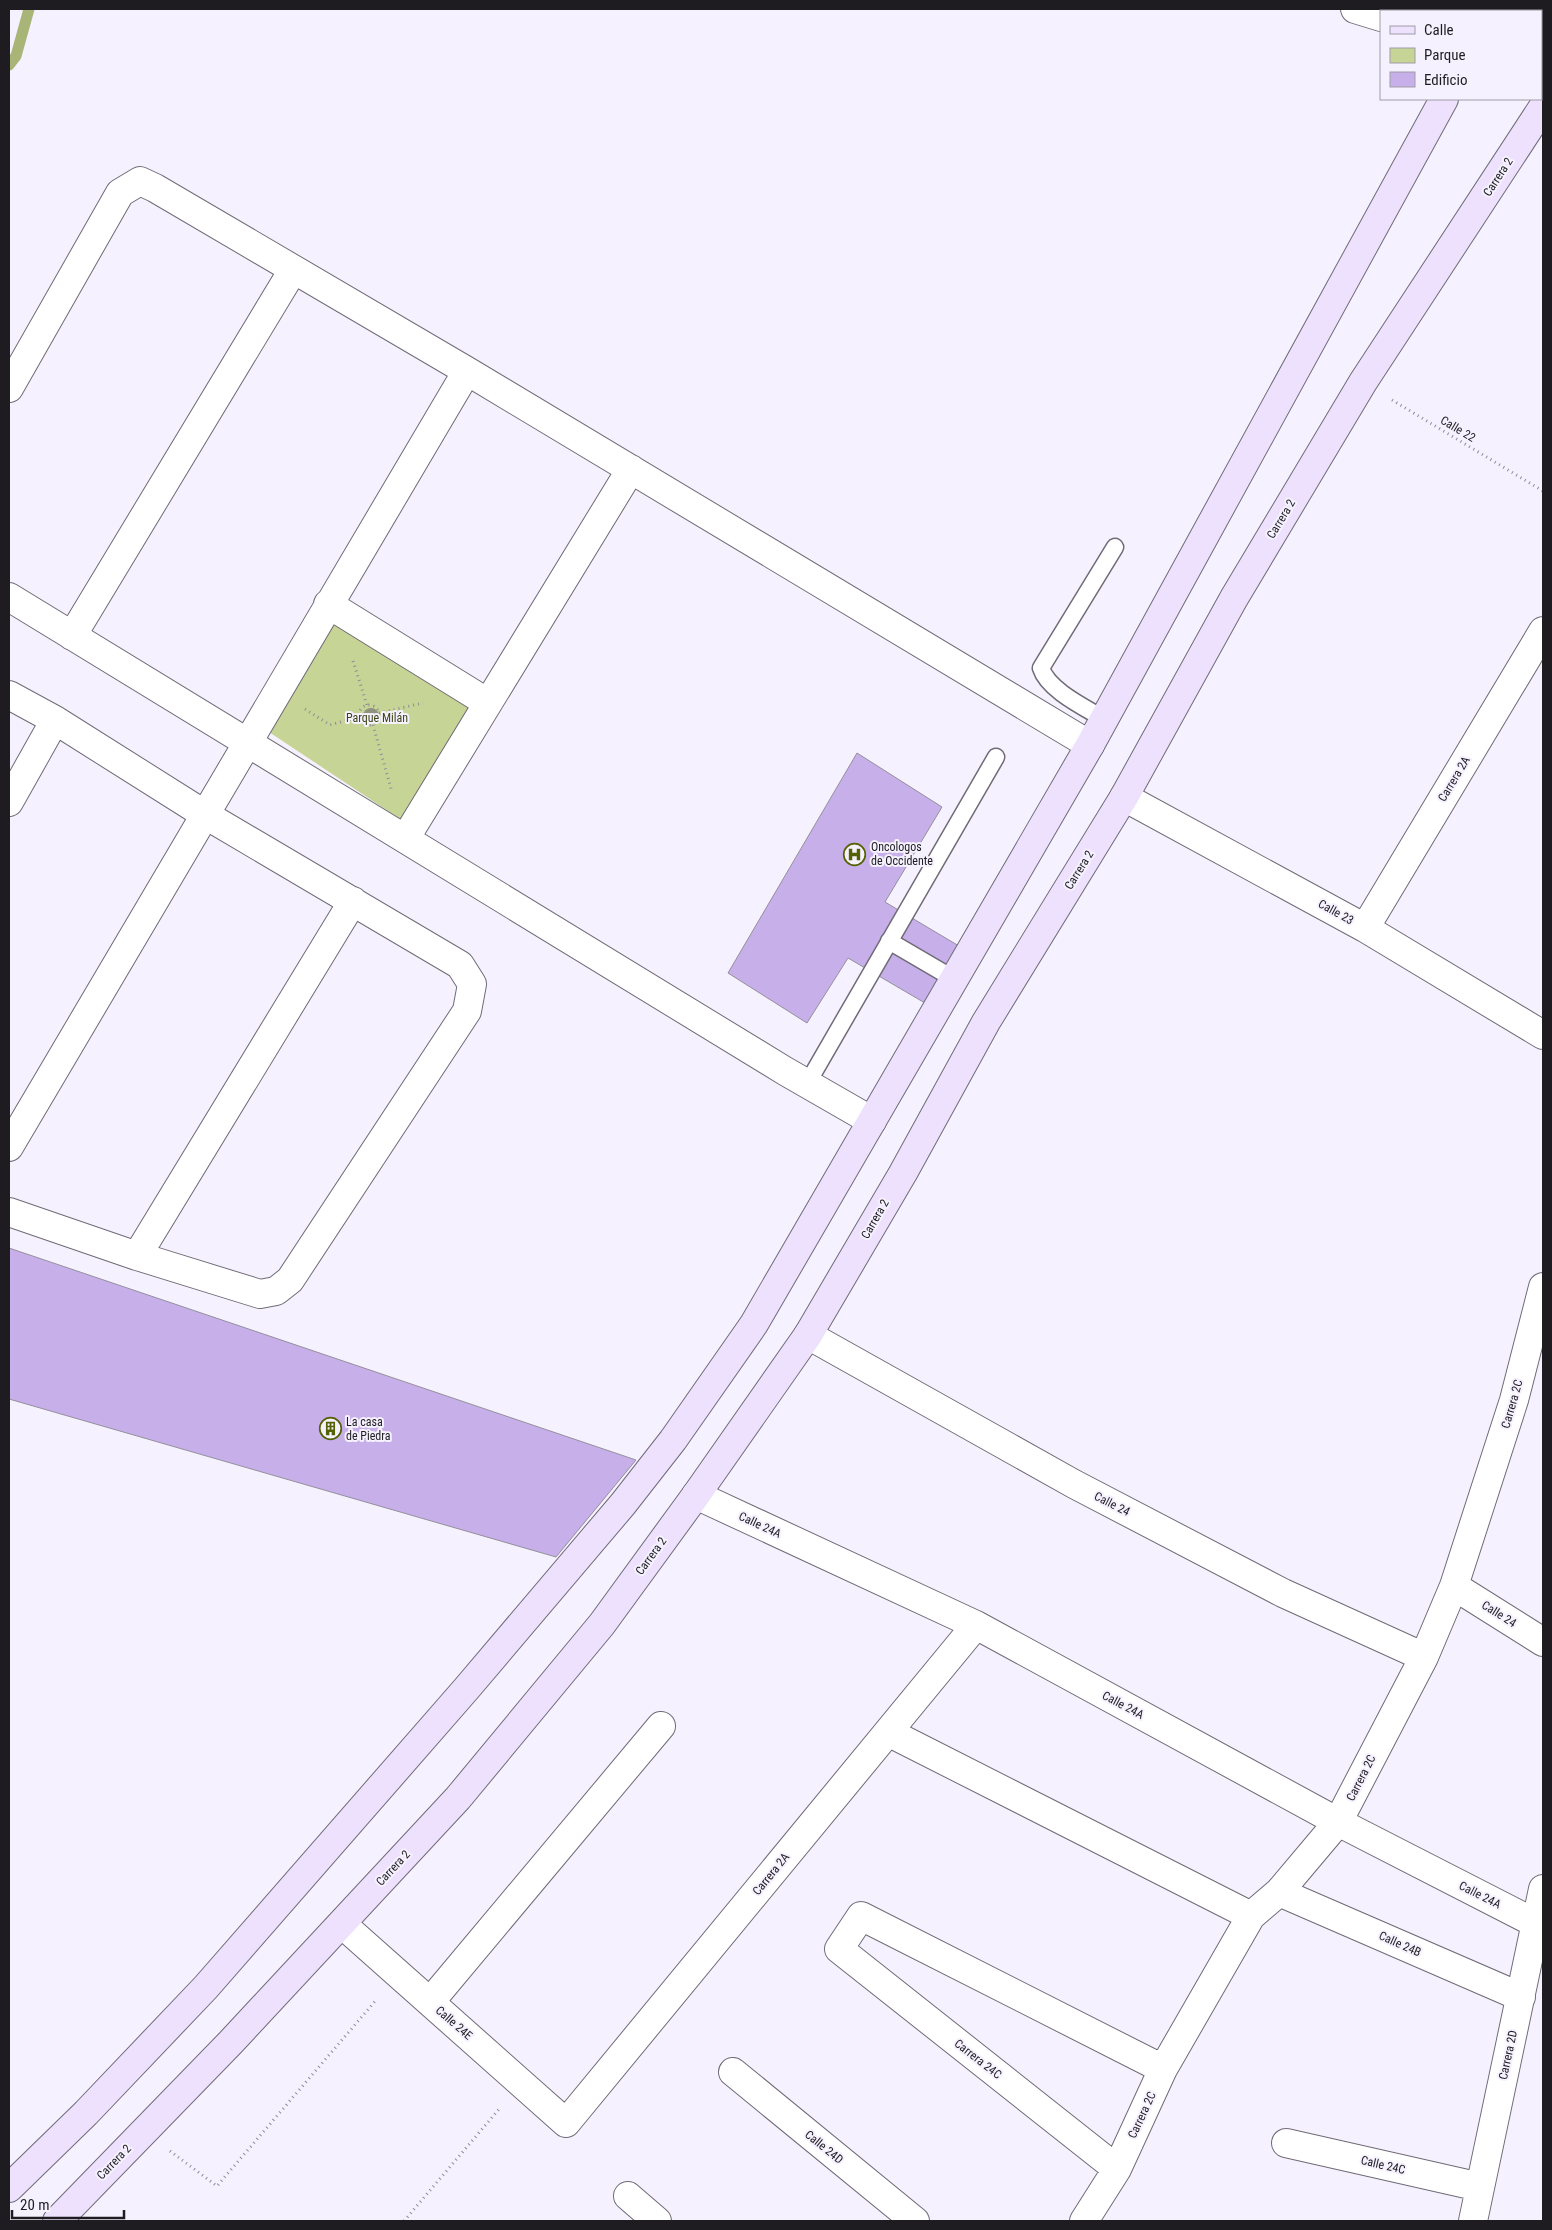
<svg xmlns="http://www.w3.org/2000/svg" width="1552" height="2230" font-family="'Roboto Condensed',sans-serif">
<rect width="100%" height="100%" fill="#f6f1fe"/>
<path fill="#c6d496" d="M338,610L478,697L400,819L269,732Z"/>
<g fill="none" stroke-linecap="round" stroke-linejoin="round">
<path stroke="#a8b577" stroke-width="11" d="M9,65L16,56L29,9"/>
</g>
<path fill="#c7afea" stroke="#948f9c" d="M857,753L942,807L885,902L959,946L925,1003L848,958L807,1023L728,973Z
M9,1248L636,1460L556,1557L9,1399Z"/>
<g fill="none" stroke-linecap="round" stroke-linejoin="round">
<defs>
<path id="lane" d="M1104,719C1084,707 1048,690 1041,668L1115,547
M889,941L954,979
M807,1084L996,757"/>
<path id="street" d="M1355,9L1381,17
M9,388L120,193L140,181L155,188L467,371L1090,745
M9,597L785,1071L872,1121
M328,604L488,703
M72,636L293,270
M9,695L55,720L204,814L460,965L472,984L467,1011L290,1280L276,1291L260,1294L137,1256L9,1212
M1124,797L1365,928L1543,1035
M9,802L55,720
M405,839L631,469
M1365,928L1543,631
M9,1147L467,371
M137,1256L353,901
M808,1335L1074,1484L1283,1593L1424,1657
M696,1495L976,1625L1338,1822L1543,1927
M1454,1586L1543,1642
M888,1732L1251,1916
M1279,1892L1521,1997
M342,1924L566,2123L976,1625
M430,2002L661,1726
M733,2072L915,2221
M1286,2143L1480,2187
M1117,2169L839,1949L861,1916L1163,2069
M628,2196L657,2221
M1084,2221L1117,2169L1163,2069L1251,1916L1279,1892L1338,1822L1424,1657L1454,1586L1514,1400L1543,1287
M1473,2221L1543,1889"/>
<path id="secondary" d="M1516,11L1519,9
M9,2188L86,2113L206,1987L467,1688L623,1504L673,1440L754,1324L1090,745L1444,99
M57,2221L231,2042L458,1798L602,1624L696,1495L808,1335L903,1173L986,1022L1124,797L1234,598L1363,382L1543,107"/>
</defs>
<use href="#lane" stroke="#706b77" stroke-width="19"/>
<use href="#street" stroke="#706b77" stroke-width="30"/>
<use href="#secondary" stroke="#706b77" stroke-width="30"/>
<path stroke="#8f8c95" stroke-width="3" stroke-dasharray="1 4" stroke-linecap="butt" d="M1392,400L1543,491
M353,661L367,705
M359 715a10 10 0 1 1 20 0a10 10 0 1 1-20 0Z
M305,709L330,725L359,717
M379,713L423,703
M373,725L392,792
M170,2151L217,2186L377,1999
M404,2221L500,2108"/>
<use href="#lane" stroke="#fff" stroke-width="16"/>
<use href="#street" stroke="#fff" stroke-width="28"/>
<use href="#secondary" stroke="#ede1fe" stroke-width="28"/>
</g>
<circle fill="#90927e" cx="371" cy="716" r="8"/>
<defs>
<symbol id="hospital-ring" viewBox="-11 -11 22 22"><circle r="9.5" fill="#f6f1fe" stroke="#556203" stroke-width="1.5"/><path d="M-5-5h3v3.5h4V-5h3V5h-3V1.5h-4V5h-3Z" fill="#556203"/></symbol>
<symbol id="building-ring" viewBox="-11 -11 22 22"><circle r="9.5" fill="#f6f1fe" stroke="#556203" stroke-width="1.5"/><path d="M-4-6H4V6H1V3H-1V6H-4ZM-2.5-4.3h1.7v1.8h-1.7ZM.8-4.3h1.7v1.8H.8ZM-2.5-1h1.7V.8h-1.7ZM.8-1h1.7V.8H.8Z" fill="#556203"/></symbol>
</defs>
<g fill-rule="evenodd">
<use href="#hospital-ring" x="842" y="842" width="25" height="25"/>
<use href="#building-ring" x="318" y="1416" width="25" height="25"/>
</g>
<g text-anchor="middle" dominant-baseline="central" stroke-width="4" stroke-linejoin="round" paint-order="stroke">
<g font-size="12" fill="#1e1c21" stroke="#f6f1fe">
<text transform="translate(1498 177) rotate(-57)">Carrera 2</text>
<text transform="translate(1458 429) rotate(31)">Calle 22</text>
<text transform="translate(1281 519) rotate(-59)">Carrera 2</text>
<text transform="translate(1454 779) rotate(-59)">Carrera 2A</text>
<text transform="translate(1079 870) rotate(-58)">Carrera 2</text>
<text transform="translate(1336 912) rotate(29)">Calle 23</text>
<text transform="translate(875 1219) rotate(-60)">Carrera 2</text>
<text transform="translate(1512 1404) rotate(-74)">Carrera 2C</text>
<text transform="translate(1112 1504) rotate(27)">Calle 24</text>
<text transform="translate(760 1525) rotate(25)">Calle 24A</text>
<text transform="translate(651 1556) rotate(-54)">Carrera 2</text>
<text transform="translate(1499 1614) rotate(32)">Calle 24</text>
<text transform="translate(1123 1705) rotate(28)">Calle 24A</text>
<text transform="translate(1361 1778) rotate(-63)">Carrera 2C</text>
<text transform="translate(393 1868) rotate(-47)">Carrera 2</text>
<text transform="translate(771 1874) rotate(-51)">Carrera 2A</text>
<text transform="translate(1480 1895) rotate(27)">Calle 24A</text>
<text transform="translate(1400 1944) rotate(24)">Calle 24B</text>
<text transform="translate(454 2023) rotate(41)">Calle 24E</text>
<text transform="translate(1508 2055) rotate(-78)">Carrera 2D</text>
<text transform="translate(978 2059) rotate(38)">Carrera 24C</text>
<text transform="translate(1142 2115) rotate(-65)">Carrera 2C</text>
<text transform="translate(824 2147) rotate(39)">Calle 24D</text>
<text transform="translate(114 2162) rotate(-46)">Carrera 2</text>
<text transform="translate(1383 2165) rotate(13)">Calle 24C</text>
</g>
<g font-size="12" fill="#3c4415" stroke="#f6f1fe">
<text x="377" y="718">Parque Milán</text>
</g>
<g font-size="12" fill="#1e1c21" stroke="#f6f1fe" text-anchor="start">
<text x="871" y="847">Oncologos<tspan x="871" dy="14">de Occidente</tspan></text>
<text x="346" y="1422">La casa<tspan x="346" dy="14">de Piedra</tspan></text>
</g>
</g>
<rect width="1552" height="2230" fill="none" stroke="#1e1c21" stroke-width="20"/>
<rect x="1380" y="10" width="162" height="90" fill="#f6f1fe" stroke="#a09ca6"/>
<rect x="1390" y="26" width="25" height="8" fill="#ede1fe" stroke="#a09ca6"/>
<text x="1424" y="35" font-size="15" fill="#1e1c21">Calle</text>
<rect x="1390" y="48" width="25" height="15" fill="#c6d496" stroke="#a09ca6"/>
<text x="1424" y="60" font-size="15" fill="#1e1c21">Parque</text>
<rect x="1390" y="72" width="25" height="15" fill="#c7afea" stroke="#a09ca6"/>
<text x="1424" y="85" font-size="15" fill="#1e1c21">Edificio</text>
<path d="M12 2210v8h112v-8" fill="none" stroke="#1e1c21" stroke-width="2.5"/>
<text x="20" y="2210" font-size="15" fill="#1e1c21" stroke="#f6f1fe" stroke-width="4" paint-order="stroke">20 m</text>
</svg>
